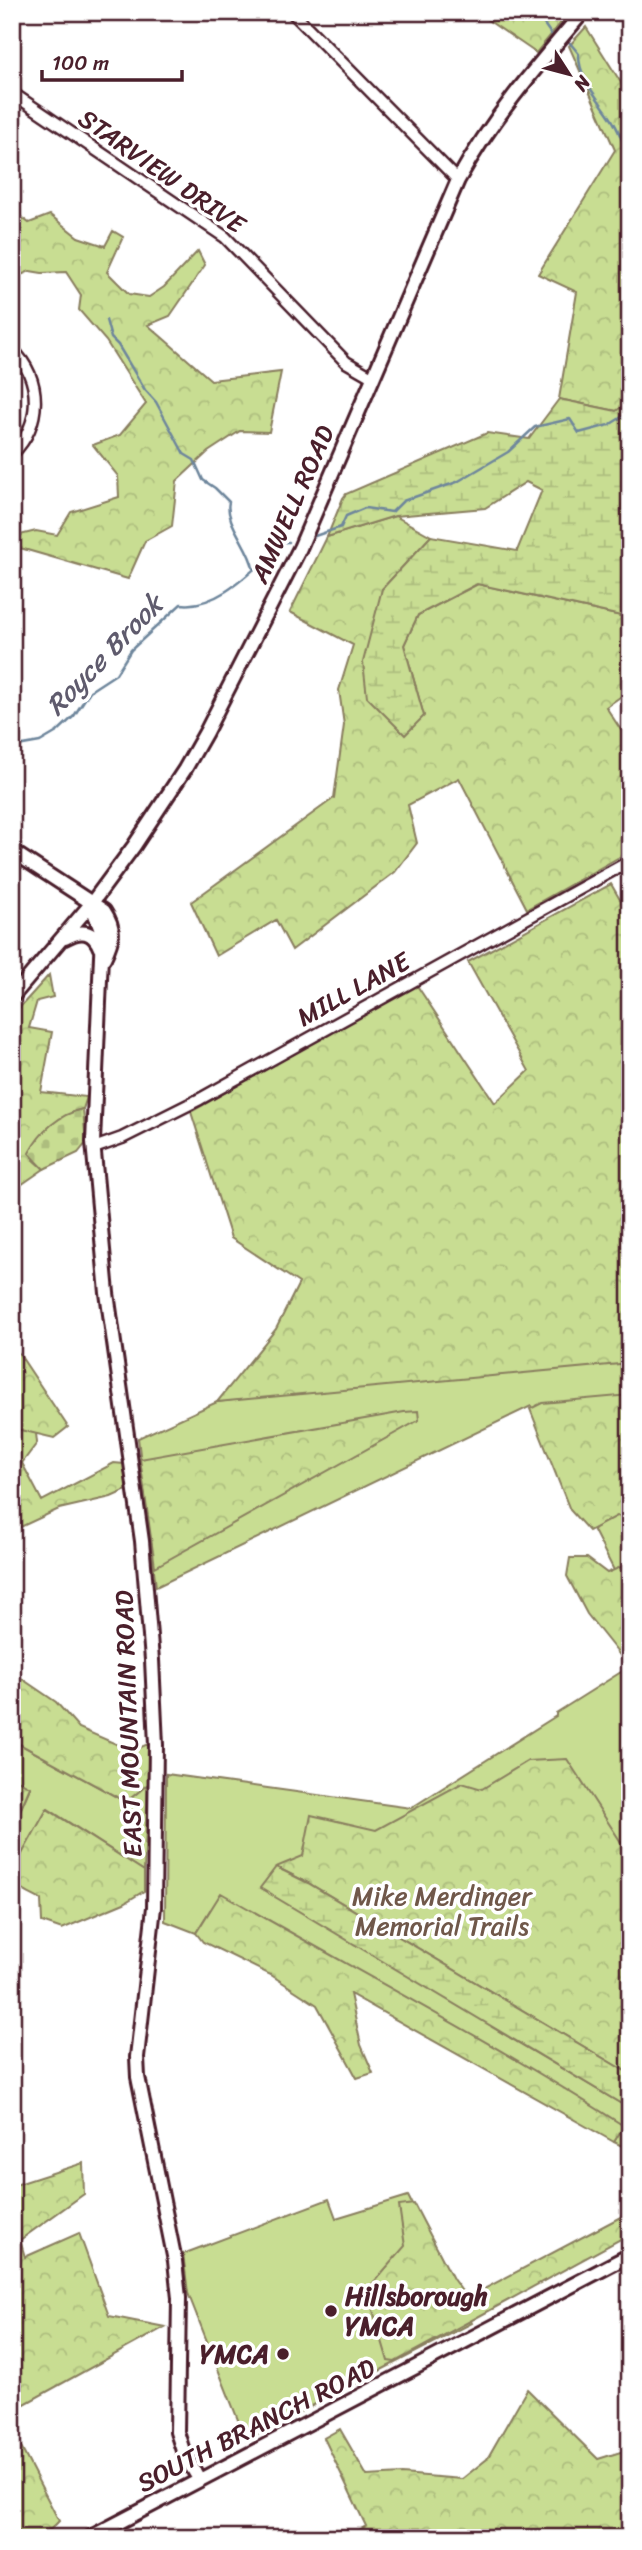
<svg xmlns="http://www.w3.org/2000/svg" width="642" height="2550" font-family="Sriracha,sans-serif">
<defs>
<pattern id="forest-crowns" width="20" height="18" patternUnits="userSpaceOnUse" patternTransform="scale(1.75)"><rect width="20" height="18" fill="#c8dd92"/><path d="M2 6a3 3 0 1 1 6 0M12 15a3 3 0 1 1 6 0" fill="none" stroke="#adbd7e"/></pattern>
<pattern id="wetland-marsh" width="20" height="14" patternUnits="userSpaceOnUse" patternTransform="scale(1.75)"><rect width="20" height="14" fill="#c8dd92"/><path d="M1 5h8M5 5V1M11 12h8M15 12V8" fill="none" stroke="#adbd7e"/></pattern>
<pattern id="cemetery-stones" width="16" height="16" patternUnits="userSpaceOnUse" patternTransform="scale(1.75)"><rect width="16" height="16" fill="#c8dd92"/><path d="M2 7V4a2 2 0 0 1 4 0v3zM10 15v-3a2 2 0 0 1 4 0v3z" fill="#adbd7e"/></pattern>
</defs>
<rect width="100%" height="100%" fill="#fff"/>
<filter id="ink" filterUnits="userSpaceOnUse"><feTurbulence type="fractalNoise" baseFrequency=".0143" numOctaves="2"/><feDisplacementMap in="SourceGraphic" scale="14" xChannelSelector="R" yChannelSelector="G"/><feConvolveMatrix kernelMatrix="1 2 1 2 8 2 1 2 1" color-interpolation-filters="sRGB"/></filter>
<g filter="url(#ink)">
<path fill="#c8dd92" stroke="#897e5e" stroke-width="2" d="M630,1349V1602L531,1406L156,1587L138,1438L217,1402Z
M12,1428L36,1433L37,1443L22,1463H12Z
M629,1667L630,1856L622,1846L492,2027L630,2109V2150L614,2142L623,2126L210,1910L196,1933L165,1921L166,1774L411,1808L556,1716V1713Z
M12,1740L126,1802L148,1784L144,1871L48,1809L12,1872V1829L30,1788L12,1777Z
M408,2196L472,2323L246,2440L188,2293L183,2254L329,2199L336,2218Z"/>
<path fill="url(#forest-crowns)" stroke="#897e5e" stroke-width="2" d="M476,12H570L536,53Z
M586,27L630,97V400L617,411L559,399L577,292L538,274L615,150L569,46Z
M12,210L29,223L50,215L78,237L105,246L113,231L123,237L107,272L129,294L149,297L164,287L198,251L205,265L170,316L148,325L211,380L281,372L269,432L240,431L208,452L177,481L172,526L145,541L128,579L20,548L12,559V537L36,531L57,535L71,512L119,497L118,476L93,445L120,435L146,404L106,341L79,310L81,295L66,272L42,273L30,271L12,279Z
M395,516L431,536L382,589L424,716L404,645L418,615L478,584L630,618V690L606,707L630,744V851L527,909L459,778L408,805L417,843L395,872L292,950L276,920L216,956L191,902L334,798L344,725L339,690L353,645L290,612L327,537Z
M611,884L630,917V1363L217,1402L276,1329L299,1283L231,1238L191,1112L416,984L495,1103L529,1071L468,962Z
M49,975L53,997L37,1001L29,1028L52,1032L41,1092L87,1097L83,1109L75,1111L34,1160L44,1169L12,1191V1016Z
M12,1343L68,1427L54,1438L12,1428Z
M630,1395V1517L617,1516L589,1531L570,1510L530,1409L542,1403Z
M418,1411L419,1420L155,1567L140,1459L404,1412Z
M12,1463H22L42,1501L114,1463L124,1464L127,1490L111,1497L59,1509L12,1531Z
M570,1558H587L607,1573L630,1563V1668L587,1614L567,1576Z
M12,1672L56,1702L79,1728L132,1751L148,1744V1784L126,1802L12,1740Z
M567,1759L630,1856V2074L308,1883L276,1867L303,1856L311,1815L376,1830L462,1783L482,1789L528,1761Z
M12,1777L30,1787L12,1829Z
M47,1809L144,1871V1891L124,1903L62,1929L42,1922L41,1900C29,1893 12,1888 12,1872Z
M221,1893C355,1970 494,2042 624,2126L614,2142L350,1994L361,2045L373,2073L357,2078L317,2005L271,1975L203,1942L196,1933Z
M83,2163L84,2194L20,2240L25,2257L79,2233L109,2316L165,2327L12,2411V2186Z
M414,2204L453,2279L467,2298L630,2212V2234L395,2362L388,2361L367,2290L405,2246L399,2206Z
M527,2389L598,2459L630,2449V2538H345L366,2526L324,2438L340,2429L367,2476L402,2474L462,2479L487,2459Z
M12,2430L59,2521C49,2532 40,2538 25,2538L12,2522Z"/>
<path fill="url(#wetland-marsh)" stroke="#897e5e" stroke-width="2" d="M559,399L616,411L630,401V458L627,461L630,463V618L477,584L418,615L404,645L424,716L405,735L367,697L363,662L382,589L431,536L517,551L542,490L526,482L485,508L395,516L327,537L343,498L346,494L487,433L529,439Z
M276,1867L308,1883L630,2074V2109L260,1888Z"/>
<path fill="url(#cemetery-stones)" stroke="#897e5e" stroke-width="2" d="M83,1109L86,1143L78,1153L44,1169L29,1153C40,1132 59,1114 83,1109Z"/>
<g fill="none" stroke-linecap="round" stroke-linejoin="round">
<path stroke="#6e869c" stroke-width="2.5" d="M531,12L539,17L551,34
M570,43L579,54C578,80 602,102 614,123C621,134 624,148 630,159
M106,320L111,338L118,345L145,390L156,402L184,454L194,460L203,480L215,488L229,502C224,521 250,548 253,568
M312,537L341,527L346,516L365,508L392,512L403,501L457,482L508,452L535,427L570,419L579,433L609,425L630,412
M12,747L40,742L57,732L74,716L90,691L116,674L131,650L181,604C221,609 256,565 285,542H289"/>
<defs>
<path id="street" d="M292,12L458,180
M12,93L225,237L346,362L372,377
M12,349C43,380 42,424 12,454
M94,1148L122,1138L200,1099L630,861"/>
<path id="secondary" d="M12,851L104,911C116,929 113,939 104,958
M91,904L102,933L93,1142L107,1293L142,1541L152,1660L156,1745L154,1907L137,2057L138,2077L175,2261L179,2298L177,2432L184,2454L199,2479
M65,938C81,929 93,930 100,948
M12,997L91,904L134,846L185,769L206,732L300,548L458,180C492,118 537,66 583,12
M89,2538L630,2255"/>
</defs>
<use href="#street" stroke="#4a1f2b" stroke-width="15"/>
<use href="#secondary" stroke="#4a1f2b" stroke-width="18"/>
<use href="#street" stroke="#fff" stroke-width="10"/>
<use href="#secondary" stroke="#fff" stroke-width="12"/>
</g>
</g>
<g fill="#4a1f2b" stroke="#fff" stroke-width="2.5">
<circle cx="331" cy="2311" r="7"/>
<circle cx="283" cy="2354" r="7"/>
</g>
<g text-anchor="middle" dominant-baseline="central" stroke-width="7" stroke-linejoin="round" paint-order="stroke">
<g font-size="26" fill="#4a1f2b" stroke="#fff">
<text transform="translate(162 171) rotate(35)">STARVIEW DRIVE</text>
<text transform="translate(292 504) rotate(-66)">AMWELL ROAD</text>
<text transform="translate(353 989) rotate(-29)">MILL LANE</text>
<text transform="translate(128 1724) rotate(-92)">EAST MOUNTAIN ROAD</text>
<text transform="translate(256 2425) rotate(-27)">SOUTH BRANCH ROAD</text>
</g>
<g font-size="26" fill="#70584a" stroke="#fff">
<text x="442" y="1896">Mike Merdinger<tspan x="442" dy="30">Memorial Trails</tspan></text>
</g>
<g font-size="26" font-weight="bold" fill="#4a1f2b" stroke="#fff" text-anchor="start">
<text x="345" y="2296">Hillsborough<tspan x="345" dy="30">YMCA</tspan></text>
<text x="269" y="2354" text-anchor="end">YMCA</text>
</g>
<g font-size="28" font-style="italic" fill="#5f5b6d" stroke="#fff">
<text transform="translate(104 655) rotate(-46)">Royce Brook</text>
</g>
</g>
<rect width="642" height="2550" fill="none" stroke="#fff" stroke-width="42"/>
<rect x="21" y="21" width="600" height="2508" fill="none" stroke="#4a1f2b" stroke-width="2.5" filter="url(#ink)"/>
<g transform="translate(569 74) rotate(126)" stroke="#ffffff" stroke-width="5" paint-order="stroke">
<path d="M0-5L12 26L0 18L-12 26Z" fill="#4a1f2b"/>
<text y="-10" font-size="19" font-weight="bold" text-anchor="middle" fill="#4a1f2b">N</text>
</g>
<path d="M42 70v10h140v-10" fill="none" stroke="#4a1f2b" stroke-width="3.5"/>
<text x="52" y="70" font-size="21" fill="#4a1f2b" stroke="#ffffff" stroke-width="5" paint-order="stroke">100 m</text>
</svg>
